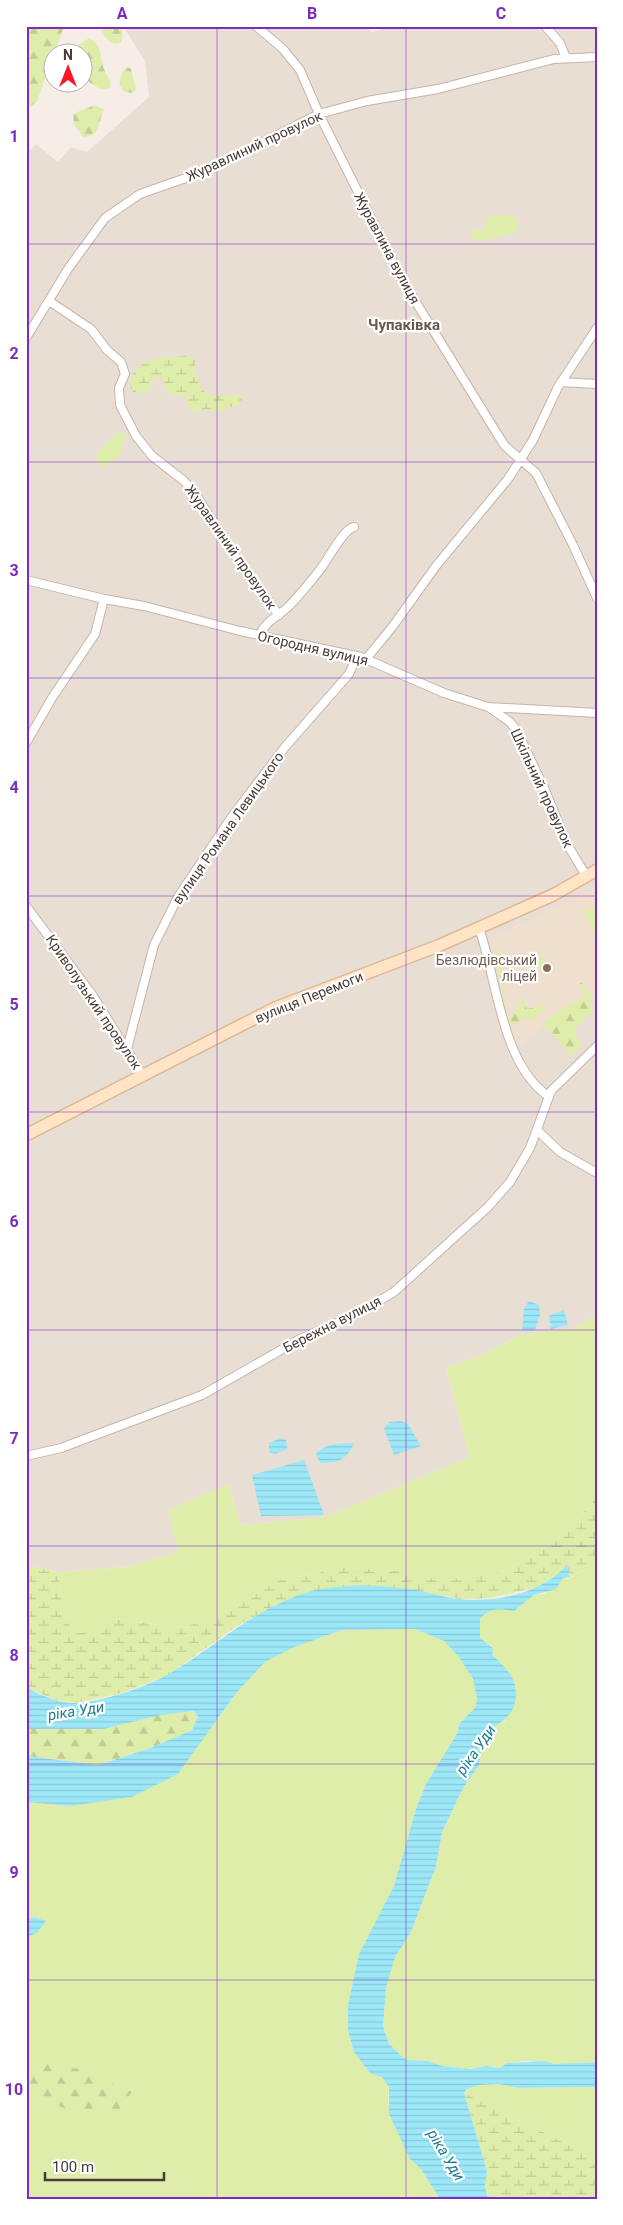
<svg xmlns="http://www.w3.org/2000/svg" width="623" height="2225" font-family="Roboto,sans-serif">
<defs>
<pattern id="forest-firs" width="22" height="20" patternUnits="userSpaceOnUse" patternTransform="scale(1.25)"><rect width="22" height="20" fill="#dfedab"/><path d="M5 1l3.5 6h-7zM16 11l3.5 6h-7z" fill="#c1cc94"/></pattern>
<pattern id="wetland-marsh" width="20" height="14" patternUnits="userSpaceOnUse" patternTransform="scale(1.25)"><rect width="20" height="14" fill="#dfedab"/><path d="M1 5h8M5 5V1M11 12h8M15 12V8" fill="none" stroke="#c1cc94"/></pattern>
<pattern id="water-rules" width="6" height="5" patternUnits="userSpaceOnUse" patternTransform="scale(1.25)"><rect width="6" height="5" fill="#9de8f8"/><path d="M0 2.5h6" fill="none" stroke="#89c8d5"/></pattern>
</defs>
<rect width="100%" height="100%" fill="#f5ede6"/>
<path fill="#e9ded4" d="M123,26H365L371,32L392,26H597V1315L572,1329L520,1335L484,1354L446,1368L470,1457L326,1517L241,1525L228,1484L179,1552L126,1567L58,1572L26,1565V154L36,144L58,162L71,147L87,152L149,97L145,61Z"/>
<path fill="#efdfcf" d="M597,886V998L574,1007L518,1046L509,1022L490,938Z"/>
<path fill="#dfedab" d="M507,214L517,220V229L513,233L479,241L475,240L470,233L473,229L485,230L487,217Z
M118,433H124L127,437L122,444L120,456L108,465L100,467L97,461L98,452Z
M597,906V940L584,911Z
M543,956L547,964L531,972L527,964Z
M597,1315V1498L558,1539L507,1571L442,1581L401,1571L345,1568L280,1580L233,1608L183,1628L108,1618L95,1633H72L64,1612L58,1572L126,1567L178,1552L168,1510L228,1484L241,1525L326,1517L470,1457L446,1368L484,1354L520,1335L572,1329Z
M597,1563V2062C583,2061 567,2066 554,2064C537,2061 515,2058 500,2068L486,2066L465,2069L442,2066L428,2061L406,2060L389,2044L383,2026L386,1988L395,1956L411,1932L436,1867L442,1832L462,1790L479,1765L481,1750L493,1738L495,1725L505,1721L514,1682L492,1653L493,1647L480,1639L479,1619C489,1607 499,1609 514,1611L534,1595L544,1594L564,1578L567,1579Z
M415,1629C424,1633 436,1636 444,1641C458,1650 485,1691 476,1708C472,1714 464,1719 459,1724L458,1732L426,1784L416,1809L394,1886L359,1955L348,2005L389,2087L388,2101L410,2159L421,2169L440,2199H26V1802L70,1806L217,1721L237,1692L265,1662L292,1648L342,1630Z
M498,2084L519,2088L597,2087V2168L581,2151L464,2093C472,2084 487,2085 498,2084Z"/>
<path fill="url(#forest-firs)" d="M26,26H64L55,52H52V59L37,101L26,110Z
M100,26H122V42C111,48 104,37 100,26Z
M89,38C104,46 99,57 104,69C107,77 112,79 110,88C100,93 90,83 83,76L82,52H67L70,45L78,46Z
M127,67L131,69L136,90L131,93L123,91C117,84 120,73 127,67Z
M95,105L104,110C98,121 101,137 83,137L74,124L73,114Z
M495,948L505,964C498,979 511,992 504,1008V992L494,955Z
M578,982L582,983L591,994L590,1002L593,1010L575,1028V1032L582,1046L571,1055L548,1029L541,1025L561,1009L583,998V992Z
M521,998L525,1000V1006L527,1009L543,1005L546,1009L537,1015L536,1020L525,1018L510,1026L508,1020L519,1007Z
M193,1711L198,1716L192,1730L153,1747L99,1765L26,1756V1729Z
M26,2059L84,2070L132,2092L119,2110H69L26,2094Z"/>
<path fill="url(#wetland-marsh)" d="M189,356L195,360L196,375L205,394L218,396L240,395L242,399L240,404L216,412L206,409L194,412L188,407V401L185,396H174L167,392L164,380L159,377L152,381L149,390L144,393H134C123,380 138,364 152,360C163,357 177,357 189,356Z
M597,1498V1563L570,1577L567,1565L558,1574L538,1587L490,1598L460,1599L420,1591L282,1602L237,1626L166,1676L122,1693L76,1703L56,1700L26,1688V1565L58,1572L64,1612L72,1633H95L107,1618L183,1628L233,1608L280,1580L345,1568L401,1571L442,1581L507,1571L558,1539Z
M464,2093L581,2151L597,2168V2199H488L485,2187L487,2171Z"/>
<path fill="url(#water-rules)" d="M529,1301L539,1305L540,1316L535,1330L522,1331L524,1309Z
M564,1310L568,1325L551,1329L549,1316Z
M401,1421L408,1424L421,1446L394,1455L384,1429L389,1422Z
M281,1438L286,1440L287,1449L275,1454L269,1452V1443Z
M354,1443C347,1460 338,1463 320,1463L316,1454C325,1443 340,1444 354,1443Z
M304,1460L324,1515L261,1516L252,1475Z
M567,1565L570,1577L563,1578L556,1589L534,1595L514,1611C499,1609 489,1607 480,1619V1638L493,1648L492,1654C499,1662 511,1672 514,1682C520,1702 512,1717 495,1726L493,1738L481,1750L479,1765L462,1790L442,1832L436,1867L420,1908L411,1932L395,1957L386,1988L383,2026L389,2044L406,2060L428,2061L442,2066L471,2069L486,2066L500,2068L507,2063L545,2061L554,2064L597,2062V2087L519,2088L498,2084L480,2085L467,2089L464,2093L487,2171L485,2187L488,2199H440L421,2169L410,2159L389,2114V2087L382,2077L370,2073L354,2052L348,2030V2005L359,1954L394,1886L416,1809L426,1784L458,1732L459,1724L476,1707L477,1698L473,1679L459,1657L444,1641L415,1629L342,1630L292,1648L265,1662L237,1692L178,1774L132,1797L70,1806L26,1802V1756L99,1765L153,1747L192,1730L198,1716L193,1711L161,1715L103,1729H26V1688C42,1695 59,1704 77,1703C103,1701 144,1688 167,1675C218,1646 261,1601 321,1589C354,1583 389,1585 422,1591C435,1594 447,1598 459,1599C497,1603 542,1593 567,1565Z
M35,1917L46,1921L37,1933L26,1937V1919Z"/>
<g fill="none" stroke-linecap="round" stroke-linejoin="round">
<defs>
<path id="street" d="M256,26L283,49L300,70L319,114L401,278L496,432L505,446L536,473L573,545L597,598
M545,26L560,43L566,58
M49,301L91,329L107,350L121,362L125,374L119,388L120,405L136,436L152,456L183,480L194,492L243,568L279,615
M26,338L68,269L105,218L140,194L203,172L319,114L367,101L438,89L554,59L597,57
M561,382L597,384
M26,580L104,599L144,606L240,631L361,657L444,693L488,707L597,713
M260,635C265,621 279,616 289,606C300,595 309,583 319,571C328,560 343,529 354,527
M366,659L393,626L436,566L508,479L533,440L558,387L597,328
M490,708L510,722L517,731L545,790L567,844L587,877
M26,743L52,698L95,634L104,599
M26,906L93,996L143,1076
M479,928C497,979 501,1063 548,1096
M127,1049L154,945L178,897L231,818L285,747L349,674L357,656
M537,1130L560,1152L597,1173
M26,1456L61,1448L202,1395L300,1339L351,1317L394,1292L488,1207L510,1182L530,1148L551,1091L597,1046"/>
<path id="secondary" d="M26,1135L275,1008L438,946L553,895L597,870"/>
</defs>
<use href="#street" stroke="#c4b5ab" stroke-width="10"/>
<use href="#secondary" stroke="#ddb893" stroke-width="14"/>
<use href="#street" stroke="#fff" stroke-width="8"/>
<use href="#secondary" stroke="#ffe4c6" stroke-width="11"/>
</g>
<path fill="none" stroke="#7b2cbf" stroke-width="1" stroke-opacity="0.55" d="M217,26V2199M406,26V2199M26,244H597M26,462H597M26,678H597M26,896H597M26,1112H597M26,1330H597M26,1546H597M26,1764H597M26,1980H597"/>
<circle fill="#8d6e63" stroke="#fff" stroke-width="2" cx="547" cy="968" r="5"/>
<g text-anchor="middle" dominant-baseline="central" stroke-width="4.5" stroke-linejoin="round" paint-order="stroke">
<g font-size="14" fill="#493c35" stroke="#fff">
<text transform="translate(254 146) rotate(-25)">Журавлиний провулок</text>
<text transform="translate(387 248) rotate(62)">Журавлина вулиця</text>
<text transform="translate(231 547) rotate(55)">Журавлиний провулок</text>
<text transform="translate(313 648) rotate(13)">Огородня вулиця</text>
<text transform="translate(542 788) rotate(65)">Шкільний провулок</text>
<text transform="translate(228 828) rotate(-55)">вулиця Романа Левицького</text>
<text transform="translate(309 997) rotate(-22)">вулиця Перемоги</text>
<text transform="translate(94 1002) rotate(56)">Криволузький провулок</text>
<text transform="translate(332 1324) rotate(-27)">Бережна вулиця</text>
</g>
<g font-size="14" fill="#785e54" stroke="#fff" text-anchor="end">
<text x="537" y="960">Безлюдівський<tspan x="537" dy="16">ліцей</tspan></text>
</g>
<g font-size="15" font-weight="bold" fill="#6d574b" stroke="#fff">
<text x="404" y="325">Чупаківка</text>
</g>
<g font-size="15" font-style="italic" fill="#1e7e94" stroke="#fff">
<text transform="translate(76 1711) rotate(-9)">ріка Уди</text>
<text transform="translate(476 1750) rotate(-55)">ріка Уди</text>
<text transform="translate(446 2155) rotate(59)">ріка Уди</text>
</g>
</g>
<rect width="623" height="2225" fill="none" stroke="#ffffff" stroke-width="55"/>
<g transform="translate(68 68)"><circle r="24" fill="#ffffff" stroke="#b6b1ae"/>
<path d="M0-4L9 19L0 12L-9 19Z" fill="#ff1327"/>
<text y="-8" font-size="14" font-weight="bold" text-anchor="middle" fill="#493c35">N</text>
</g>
<path d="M45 2172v8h119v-8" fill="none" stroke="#493c35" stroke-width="2.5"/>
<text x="52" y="2172" font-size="15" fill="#493c35" stroke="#ffffff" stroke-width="4" paint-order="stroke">100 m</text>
<rect x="28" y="28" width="568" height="2170" fill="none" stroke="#7b2cbf" stroke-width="2"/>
<g font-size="16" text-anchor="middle" font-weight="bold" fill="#7b2cbf">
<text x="122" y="19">A</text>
<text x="312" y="19">B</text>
<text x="501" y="19">C</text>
<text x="14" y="142">1</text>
<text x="14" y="359">2</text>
<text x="14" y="576">3</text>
<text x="14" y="793">4</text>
<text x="14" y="1010">5</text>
<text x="14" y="1227">6</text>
<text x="14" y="1444">7</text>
<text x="14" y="1661">8</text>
<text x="14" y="1878">9</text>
<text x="14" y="2095">10</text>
</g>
</svg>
